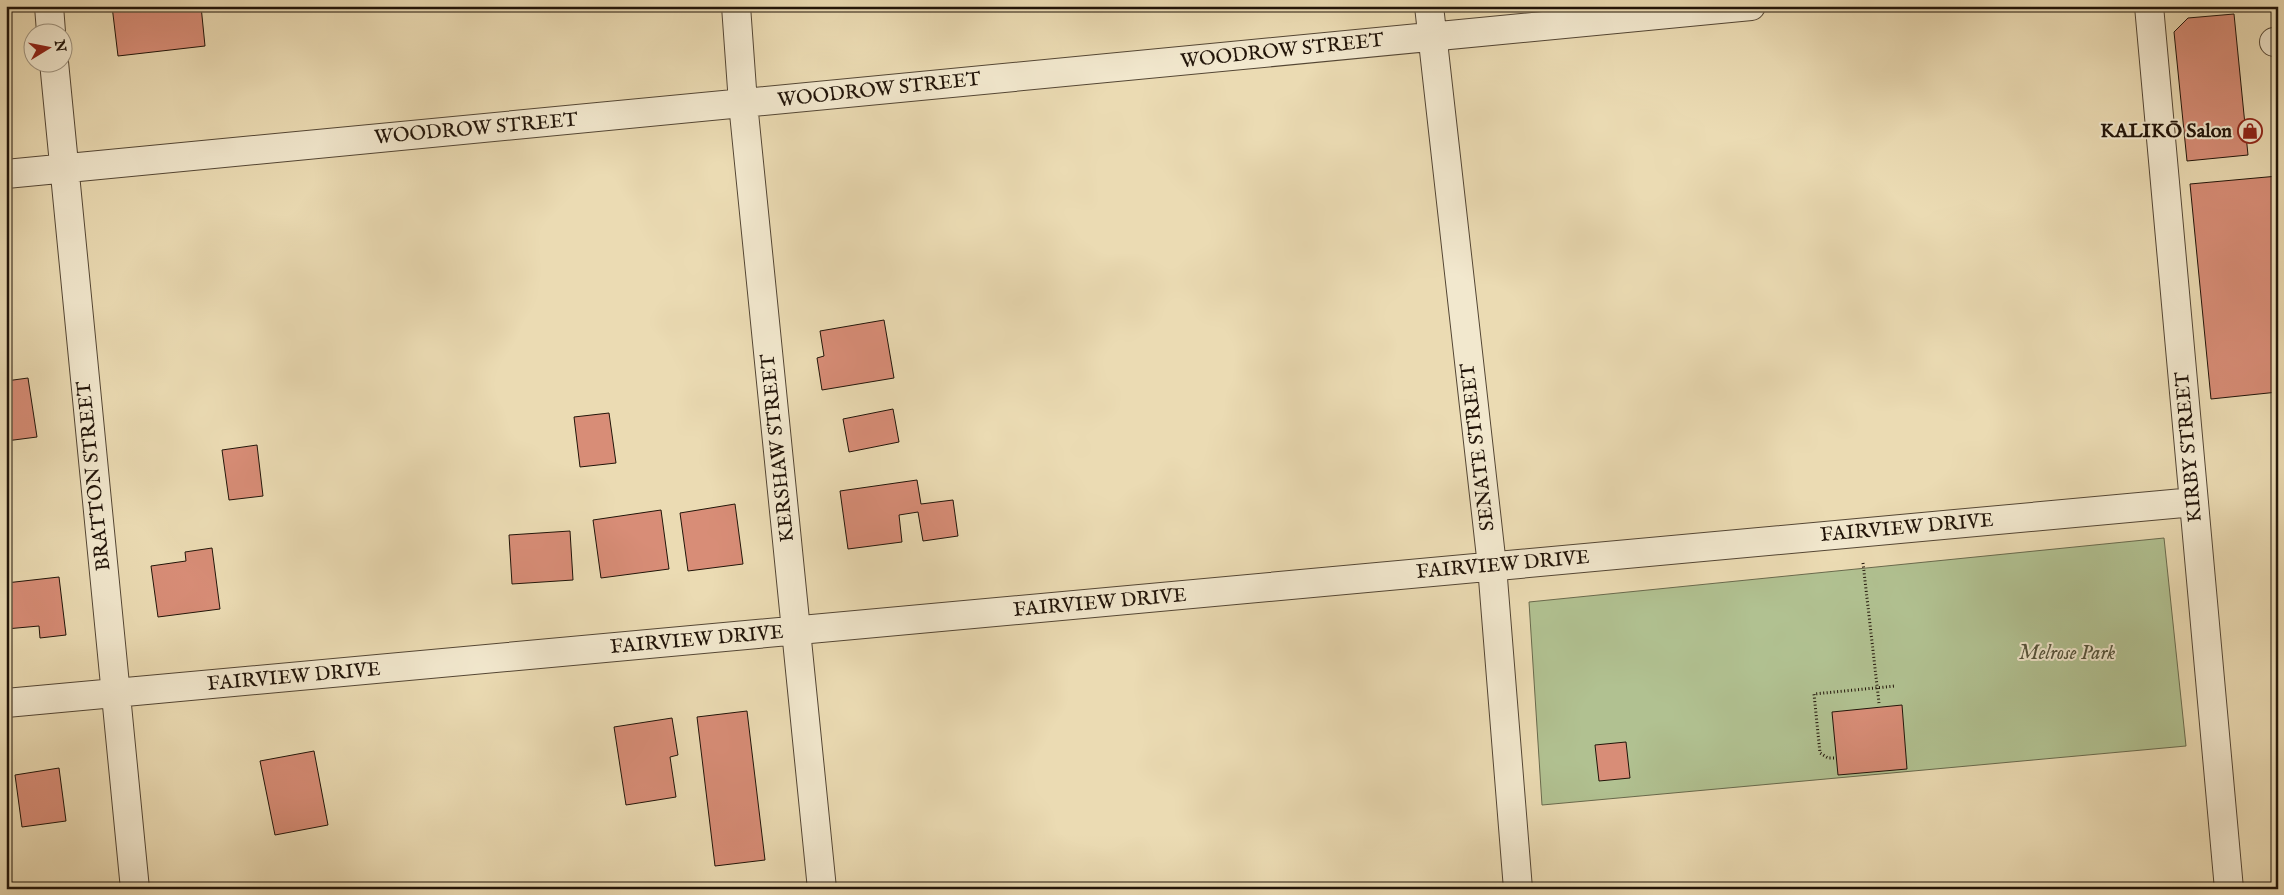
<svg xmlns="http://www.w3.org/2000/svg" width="2284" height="895" font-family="'IM FELL English',serif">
<rect width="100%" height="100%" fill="#ebdbb3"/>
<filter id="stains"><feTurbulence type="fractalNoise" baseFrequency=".004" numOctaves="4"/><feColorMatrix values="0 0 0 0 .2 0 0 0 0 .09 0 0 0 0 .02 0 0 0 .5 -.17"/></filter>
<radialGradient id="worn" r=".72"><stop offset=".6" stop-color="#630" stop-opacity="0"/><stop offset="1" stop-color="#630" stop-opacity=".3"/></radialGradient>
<path fill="#b1c191" stroke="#696a4d" d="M2164,538L2186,746L1542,805L1529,602Z"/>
<path fill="#d88d77" stroke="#211409" d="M112,6H201L205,46L118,56Z
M2234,14L2248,155L2187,161L2174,32L2188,18Z
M6,15L10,93H6Z
M2278,176V392L2211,399L2190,184Z
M884,320L894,378L822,390L817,358L824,356L820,331Z
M28,378L37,437L6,441V381Z
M893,409L899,442L849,452L843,419Z
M609,413L616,463L580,467L574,417Z
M257,445L263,496L229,500L222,450Z
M917,480L921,504L953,500L958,536L923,541L918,512L899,515L902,542L848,549L840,491Z
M735,504L743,564L688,571L680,513Z
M661,510L669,569L601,578L593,520Z
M570,531L573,580L512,584L509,535Z
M212,548L220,609L158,617L151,566L186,561L185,552Z
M59,577L66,635L40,638L39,626L6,629V583Z
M1902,705L1907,769L1838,775L1832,712Z
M747,711L765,860L715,866L697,717Z
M672,718L678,755L670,757L676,797L626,805L614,727Z
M1626,742L1630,778L1599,781L1595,745Z
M314,751L328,825L275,835L260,761Z
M59,768L66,821L22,827L15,775Z"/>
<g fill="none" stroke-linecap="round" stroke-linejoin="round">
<defs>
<path id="minor" d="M49,6L51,32
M736,6L743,103L822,889
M1429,6L1492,566L1518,889
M2149,6L2229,889
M2274,42H2278
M54,62L135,889
M6,174L1751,6
M6,703L2194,502"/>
</defs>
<use href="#minor" stroke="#544634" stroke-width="30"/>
<path stroke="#211409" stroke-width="3" stroke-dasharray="1 2.5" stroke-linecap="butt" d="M1863,563L1879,703
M1834,758H1828L1820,753L1814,694L1895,686"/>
<use href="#minor" stroke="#f2e8ce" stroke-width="28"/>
</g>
<defs>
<symbol id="shop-ring" viewBox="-11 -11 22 22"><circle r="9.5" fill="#f2e8ce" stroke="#8f2418" stroke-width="1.5"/><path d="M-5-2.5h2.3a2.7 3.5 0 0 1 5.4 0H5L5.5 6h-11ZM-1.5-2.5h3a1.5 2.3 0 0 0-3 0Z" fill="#8f2418"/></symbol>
</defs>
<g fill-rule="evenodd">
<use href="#shop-ring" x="2236" y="117" width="28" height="28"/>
</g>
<g text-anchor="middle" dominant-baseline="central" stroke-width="4" stroke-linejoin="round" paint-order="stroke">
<g font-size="20" fill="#211409" stroke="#f2e8ce">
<text transform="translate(1282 51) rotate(-6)">WOODROW STREET</text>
<text transform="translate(879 90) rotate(-6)">WOODROW STREET</text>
<text transform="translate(476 129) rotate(-5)">WOODROW STREET</text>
<text transform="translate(1478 447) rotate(-97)">SENATE STREET</text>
<text transform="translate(2189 447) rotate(-95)">KIRBY STREET</text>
<text transform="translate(778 448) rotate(-96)">KERSHAW STREET</text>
<text transform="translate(94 476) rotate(-96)">BRATTON STREET</text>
<text transform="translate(1907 528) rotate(-5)">FAIRVIEW DRIVE</text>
<text transform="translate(1503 565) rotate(-5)">FAIRVIEW DRIVE</text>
<text transform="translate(1100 603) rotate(-5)">FAIRVIEW DRIVE</text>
<text transform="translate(697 640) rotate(-5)">FAIRVIEW DRIVE</text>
<text transform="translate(294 677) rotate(-5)">FAIRVIEW DRIVE</text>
</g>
<g font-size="20" font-weight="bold" fill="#211409" stroke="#f2e8ce" text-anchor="end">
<text x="2232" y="131">KALIKŌ Salon</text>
</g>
<g font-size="20" font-style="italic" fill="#535139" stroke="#f2e8ce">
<text x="2067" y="653">Melrose Park</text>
</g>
</g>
<rect width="2284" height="895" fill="none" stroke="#ebdbb3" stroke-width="25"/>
<rect x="8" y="8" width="2269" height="880" fill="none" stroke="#211409" stroke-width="2.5"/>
<rect x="12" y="12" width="2259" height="870" fill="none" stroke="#211409"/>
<g transform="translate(48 48) rotate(80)"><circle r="24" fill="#f2e8ce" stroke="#9e937f"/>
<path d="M0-4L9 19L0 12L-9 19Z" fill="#8f2418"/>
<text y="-8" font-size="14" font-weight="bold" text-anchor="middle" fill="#211409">N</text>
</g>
<rect width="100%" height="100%" filter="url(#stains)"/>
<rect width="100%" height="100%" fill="url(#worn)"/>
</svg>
